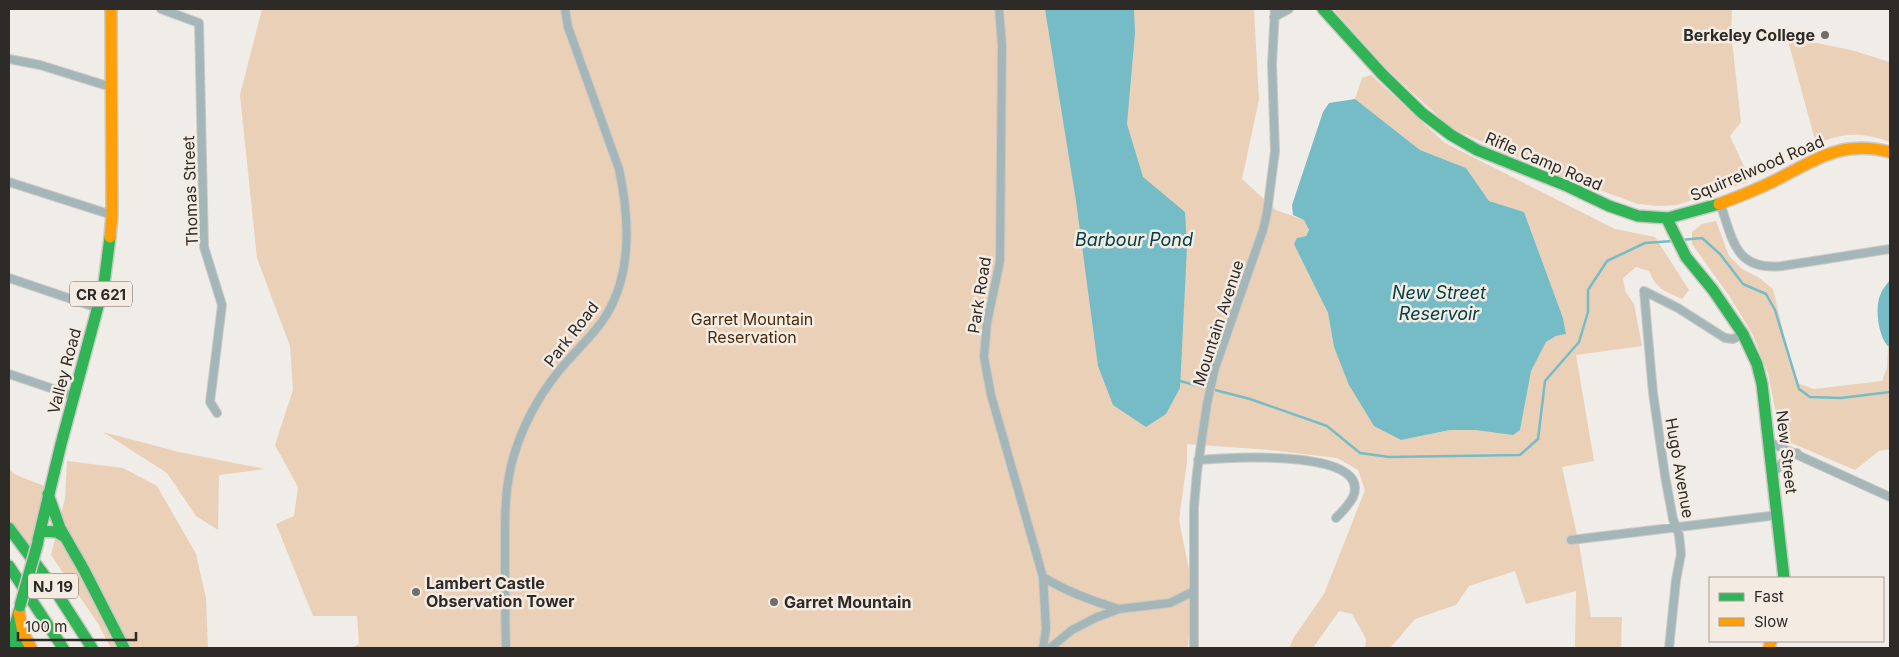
<svg xmlns="http://www.w3.org/2000/svg" width="1899" height="657" font-family="Inter,sans-serif">
<rect width="100%" height="100%" fill="#f0ece7"/>
<path fill="#e9d0b7" d="M262,9H1254L1259,100L1242,179L1276,210L1304,220L1309,230L1306,236L1297,238L1315,286L1328,313L1334,347L1401,440L1450,430L1520,429L1530,371L1546,342L1556,336L1566,334L1563,318L1524,212L1489,201L1466,168L1420,150L1355,99L1362,78L1371,75L1445,143L1615,229L1655,237L1689,290L1682,299C1665,291 1657,290 1649,271L1636,267L1623,278L1625,291L1634,304L1642,346L1576,355L1594,461L1562,467L1579,544L1591,617H1622L1621,648H1575L1576,591L1526,604L1515,571L1469,586L1456,605L1415,619L1390,648H1365L1366,639L1352,614L1339,611L1313,648H1289L1294,637L1324,594L1365,490L1358,470L1337,458L1270,450L1187,444V462L1179,520L1189,570L1190,621L1188,648H351L359,644L357,616H313L276,524L294,516L298,487L275,445L293,390L290,346L257,258L240,95Z
M1338,9H1732L1731,32L1741,122L1730,136L1747,173L1748,182L1677,205L1658,206L1638,204L1551,172L1451,128L1388,70L1334,10Z
M1787,37L1851,50L1890,62V142C1861,132 1845,132 1816,144Z
M1716,221L1729,256L1742,269L1758,277L1773,289L1791,365L1797,383L1814,389L1882,381L1887,368L1888,347L1890,348V449L1879,451L1855,470L1789,442L1780,435L1768,373L1753,335L1730,297L1692,244V232L1702,224Z
M103,432L179,452L265,469L219,475L218,530L196,516L167,473Z
M67,461L123,468L157,486L196,554L206,598L208,648H111L97,622L51,555L65,499Z
M9,468L14,474L49,488L37,544H29L9,521Z"/>
<path fill="#75bcc7" d="M1045,9H1134L1135,33L1127,124L1143,177L1185,212L1187,247L1180,388L1166,414L1146,427L1113,405L1098,366L1076,201Z
M1355,99L1420,150L1466,168L1489,201L1524,212L1563,318L1566,334L1556,336L1546,342L1531,371L1520,430L1513,435L1476,430H1450L1401,440L1374,426L1349,385L1334,347L1328,313L1294,244L1297,238L1306,236L1309,230L1304,220L1293,215L1292,205L1323,112L1329,103Z
M1890,280V348C1878,339 1874,306 1881,293C1883,288 1887,284 1890,280Z"/>
<g fill="none" stroke-linecap="round" stroke-linejoin="round">
<path stroke="#75bcc7" stroke-width="2.5" d="M1681,240L1702,238L1720,254L1743,284L1766,294L1775,310L1799,389L1810,397L1841,398L1890,392
M1180,381L1250,399L1327,426L1360,453L1389,457L1520,455L1538,439L1545,381L1579,342L1588,312V290L1607,261L1645,243L1673,241"/>
<defs>
<path id="street" d="M161,9L199,23L204,247L222,305L210,402L217,413
M999,9L1002,45L1000,261L987,323L984,357L991,395L1043,577L1046,629L1043,648
M1274,17L1289,9
M9,59L40,65L111,87
M9,182L112,215
M1720,203C1733,240 1735,271 1782,266L1890,249
M9,278L98,308
M9,374L74,396
M1769,442L1890,497
M1198,460C1221,458 1374,447 1353,497C1349,505 1342,512 1336,518
M1773,473L1786,459L1797,453
M1571,540L1778,515
M1043,577C1067,592 1092,601 1119,609
M506,648C505,617 505,585 505,553C505,521 504,487 514,455C523,425 539,396 558,372C572,355 588,340 601,323C633,279 630,220 619,169L568,27L565,9
M1050,648L1072,630L1095,618L1119,609L1170,603L1194,591
M1194,648V507L1197,472L1207,404L1215,368L1263,230L1267,213L1275,151L1272,64L1275,9
M1669,648L1676,580L1681,554L1680,544L1679,535L1673,519L1665,476L1653,393L1644,291L1678,308L1725,338L1733,339L1743,334"/>
<path id="fast" d="M1323,9L1382,74L1422,113L1451,135L1477,150L1567,186L1609,206L1638,216L1668,218L1719,204
M1667,219L1686,257L1713,290L1743,334L1757,364L1762,384L1784,578
M48,494L60,528L84,570L124,648
M9,528L53,587L92,648
M40,531L57,532L65,537
M38,540L61,444L104,284L110,237
M9,566L63,648
M9,647L19,611
M11,648L19,645L30,648"/>
<path id="slow" d="M1719,204C1738,197 1758,189 1776,180C1817,159 1841,140 1890,152
M110,237L112,215L111,9
M19,613L23,632L31,648
M1769,648L1771,641"/>
</defs>
<use href="#street" stroke="#ccc9c5" stroke-width="10"/>
<use href="#fast" stroke="#ccc9c5" stroke-width="14"/>
<use href="#slow" stroke="#ccc9c5" stroke-width="14"/>
<use href="#street" stroke="#a4b6b8" stroke-width="8"/>
<use href="#fast" stroke="#30b455" stroke-width="11"/>
<use href="#slow" stroke="#ff9f0a" stroke-width="11"/>
<defs>
<path id="fast-bridge" d="M20,606L38,542"/>
</defs>
<use href="#fast-bridge" stroke="#ccc9c5" stroke-width="14" stroke-linecap="butt"/>
<use href="#fast-bridge" stroke="#30b455" stroke-width="11"/>
</g>
<g fill="#716e6a" stroke="#f4ece3" stroke-width="2">
<circle cx="1825" cy="35" r="5"/>
<circle cx="416" cy="592" r="5"/>
<circle cx="774" cy="602" r="5"/>
</g>
<g text-anchor="middle" dominant-baseline="central" stroke-width="5" stroke-linejoin="round" paint-order="stroke">
<g fill="#f4ece3" stroke="#69645f" stroke-width="1">
<rect x="70" y="281.5" width="62" height="25" rx="4"/>
<rect x="28" y="573.5" width="50" height="25" rx="4"/>
</g>
<g font-size="15" font-weight="bold" fill="#2d2a27">
<text x="101" y="294">CR 621</text>
<text x="53" y="586">NJ 19</text>
</g>
<g font-size="16" font-weight="bold" fill="#2d2a27" stroke="#f4ece3" text-anchor="start">
<text x="1815" y="35" text-anchor="end">Berkeley College</text>
<text x="426" y="583">Lambert Castle<tspan x="426" dy="18">Observation Tower</tspan></text>
<text x="784" y="602">Garret Mountain</text>
</g>
<g font-size="16" fill="#2d2a27" stroke="#f4ece3">
<text transform="translate(1544 161) rotate(23)">Rifle Camp Road</text>
<text transform="translate(1757 168) rotate(-23)">Squirrelwood Road</text>
<text transform="translate(190 191) rotate(-92)">Thomas Street</text>
<text transform="translate(979 295) rotate(-81)">Park Road</text>
<text transform="translate(1218 323) rotate(-72)">Mountain Avenue</text>
<text transform="translate(571 334) rotate(-52)">Park Road</text>
<text transform="translate(64 371) rotate(-75)">Valley Road</text>
<text transform="translate(1787 452) rotate(83)">New Street</text>
<text transform="translate(1680 468) rotate(80)">Hugo Avenue</text>
</g>
<g font-size="16" fill="#482c0c" stroke="#f4ece3">
<text x="752" y="319">Garret Mountain<tspan x="752" dy="18">Reservation</tspan></text>
</g>
<g font-size="18" font-style="italic" fill="#00414a" stroke="#f4ece3">
<text x="1134" y="239">Barbour Pond</text>
<text x="1439" y="292">New Street<tspan x="1439" dy="21">Reservoir</tspan></text>
</g>
</g>
<rect width="1899" height="657" fill="none" stroke="#2d2a27" stroke-width="20"/>
<rect x="1709" y="577" width="175" height="65" fill="#f4ece3" stroke="#a49e98"/>
<rect x="1719" y="593" width="25" height="8" fill="#30b455" stroke="#a49e98"/>
<text x="1754" y="602" font-size="15" fill="#2d2a27">Fast</text>
<rect x="1719" y="618" width="25" height="8" fill="#ff9f0a" stroke="#a49e98"/>
<text x="1754" y="627" font-size="15" fill="#2d2a27">Slow</text>
<path d="M18 632v8h118v-8" fill="none" stroke="#2d2a27" stroke-width="2.5"/>
<text x="25" y="632" font-size="15" fill="#2d2a27" stroke="#f4ece3" stroke-width="4" paint-order="stroke">100 m</text>
</svg>
